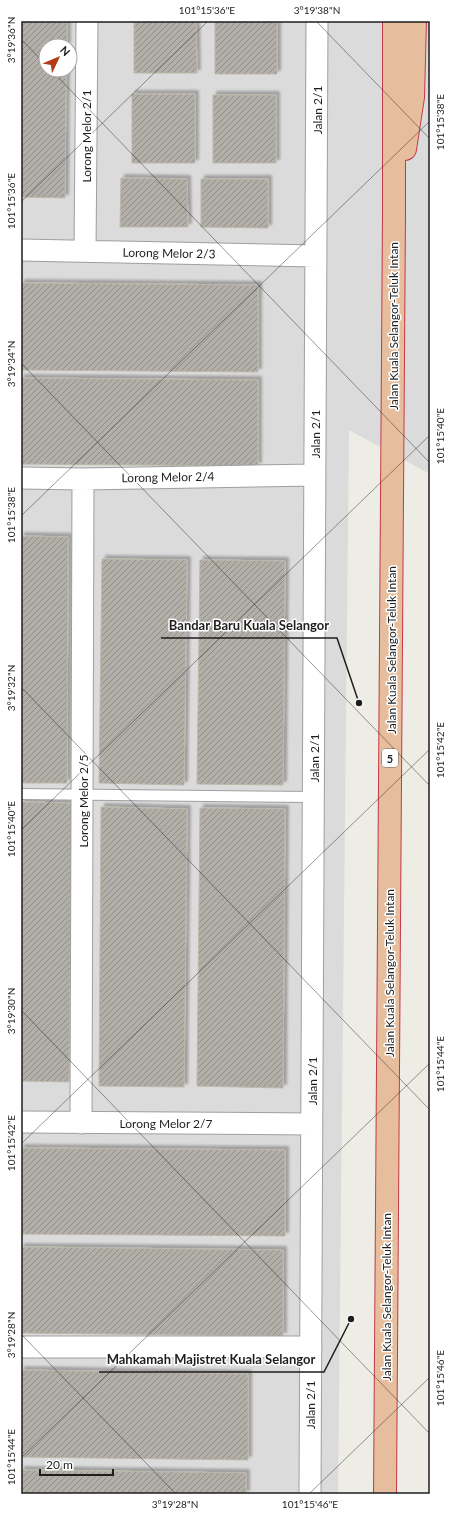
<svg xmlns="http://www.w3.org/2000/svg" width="451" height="1515" font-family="Lato,sans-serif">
<defs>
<pattern id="building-hatch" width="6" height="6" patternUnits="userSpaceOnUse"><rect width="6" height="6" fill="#b2afa8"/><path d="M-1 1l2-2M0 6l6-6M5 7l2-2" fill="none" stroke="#908e88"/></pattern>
<filter id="shadow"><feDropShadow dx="3.5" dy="-3.5" stdDeviation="1" flood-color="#0004"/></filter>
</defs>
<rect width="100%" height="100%" fill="#edece5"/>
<path fill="#dbdbdb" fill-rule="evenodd" d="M21,21H430V474L349,430L338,1494H21ZM46,46H70V70H46Z"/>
<path fill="url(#building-hatch)" stroke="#bdb7a9" filter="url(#shadow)" d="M21,21H67V46H46V70H66L65,198L21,197Z
M134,21H196L197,73H134Z
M215,21H277V74H215Z
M132,94H195V163H132Z
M213,95H276V163H213Z
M121,178L187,179L188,227H120Z
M201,179H268V228L201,227Z
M21,283L258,285V372L21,370Z
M21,378L258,380V466L21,464Z
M21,536L68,537L67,783H21Z
M102,559L187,560L184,785L99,783Z
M200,560L285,561L283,785L197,784Z
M21,802L72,803L69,1082L21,1081Z
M101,807L187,809L184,1087L99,1086Z
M200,808L285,809L283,1088L197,1086Z
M21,1148L285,1150V1236L21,1234Z
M21,1247L283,1250V1336L21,1333Z
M21,1370L248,1374V1460L21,1457Z
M21,1470L246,1473V1494H21Z"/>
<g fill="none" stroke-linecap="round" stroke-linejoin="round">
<defs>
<path id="service" d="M21,794L314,797"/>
<path id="minor" d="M21,250L316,256
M85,251L87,21
M21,478L83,479L315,475
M21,1122L312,1124
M81,1123L83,479
M21,1347H311
M310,1494L317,21"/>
<path id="trunk" d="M405,149L413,97L415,21
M385,1494L394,213V21"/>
</defs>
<use href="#service" stroke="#9f9f9f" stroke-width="12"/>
<use href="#minor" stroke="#9f9f9f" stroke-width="23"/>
<use href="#trunk" stroke="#c43948" stroke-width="24"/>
<use href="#service" stroke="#fff" stroke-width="10"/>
<use href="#minor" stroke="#fff" stroke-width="21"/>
<use href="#trunk" stroke="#e6be9e" stroke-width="22"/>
</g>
<path fill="none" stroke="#1e1e1e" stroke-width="1" stroke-opacity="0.45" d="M316,21L430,139M21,39L46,65M51,70L430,463M21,202L208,21M21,363L430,786M21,516L430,121M21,687L430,1110M21,830L430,435M21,1010L430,1434M21,1144L430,749M21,1334L176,1494M21,1458L430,1063M309,1494L430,1377"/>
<g text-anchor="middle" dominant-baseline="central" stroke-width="3" stroke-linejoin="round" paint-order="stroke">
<rect fill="#fff" stroke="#626262" stroke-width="1" x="382" y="749" width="16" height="18" rx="3"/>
<g font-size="11" font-weight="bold" fill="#1e1e1e">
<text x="390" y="758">5</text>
</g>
<g font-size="12" fill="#1e1e1e" stroke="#fff">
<text transform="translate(317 110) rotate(-90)">Jalan 2/1</text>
<text transform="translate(86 136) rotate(-90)">Lorong Melor 2/1</text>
<text transform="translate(169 253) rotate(1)">Lorong Melor 2/3</text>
<text transform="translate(393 326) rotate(-90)">Jalan Kuala Selangor-Teluk Intan</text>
<text transform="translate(315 434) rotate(-90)">Jalan 2/1</text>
<text transform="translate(168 477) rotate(-1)">Lorong Melor 2/4</text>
<text transform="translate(391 650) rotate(-90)">Jalan Kuala Selangor-Teluk Intan</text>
<text transform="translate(314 758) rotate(-90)">Jalan 2/1</text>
<text transform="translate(83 801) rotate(-90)">Lorong Melor 2/5</text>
<text transform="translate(389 973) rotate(-90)">Jalan Kuala Selangor-Teluk Intan</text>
<text transform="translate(312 1081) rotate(-90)">Jalan 2/1</text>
<text x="166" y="1123">Lorong Melor 2/7</text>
<text transform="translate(386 1297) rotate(-90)">Jalan Kuala Selangor-Teluk Intan</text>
<text transform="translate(310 1405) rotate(-90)">Jalan 2/1</text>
</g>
</g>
<path fill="none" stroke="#1e1e1e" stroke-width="1.5" d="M359 703L337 638H161M351 1319L324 1372H99"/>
<g fill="#1e1e1e" stroke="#fff" stroke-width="1.5">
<circle cx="359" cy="703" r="4"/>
<circle cx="351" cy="1319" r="4"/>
</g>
<g font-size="13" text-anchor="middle" font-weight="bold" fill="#1e1e1e" stroke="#fff" stroke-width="3" stroke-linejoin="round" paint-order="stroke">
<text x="249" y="630">Bandar Baru Kuala Selangor</text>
<text x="211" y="1364">Mahkamah Majistret Kuala Selangor</text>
</g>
<rect width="451" height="1515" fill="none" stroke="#ffffff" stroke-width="44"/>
<g transform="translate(58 58) rotate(46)"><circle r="19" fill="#ffffff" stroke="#a5a5a5"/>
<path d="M0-3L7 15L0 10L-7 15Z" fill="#b33c18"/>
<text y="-6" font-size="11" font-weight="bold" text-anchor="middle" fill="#1e1e1e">N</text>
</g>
<path d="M40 1469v6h73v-6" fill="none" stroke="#1e1e1e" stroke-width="2"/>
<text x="46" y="1469" font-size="12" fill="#1e1e1e" stroke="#ffffff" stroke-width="3" paint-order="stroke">20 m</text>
<rect x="22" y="22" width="407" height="1471" fill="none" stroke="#1e1e1e" stroke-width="1.5"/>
<g font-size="10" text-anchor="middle" fill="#1e1e1e">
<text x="207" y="14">101°15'36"E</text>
<text x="317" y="14">3°19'38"N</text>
<text transform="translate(11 40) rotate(-90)" y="4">3°19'36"N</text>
<text transform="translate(440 122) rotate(-90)" y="4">101°15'38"E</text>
<text transform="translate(11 201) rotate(-90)" y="4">101°15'36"E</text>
<text transform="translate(11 364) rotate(-90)" y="4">3°19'34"N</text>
<text transform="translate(440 436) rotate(-90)" y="4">101°15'40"E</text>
<text transform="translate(11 515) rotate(-90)" y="4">101°15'38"E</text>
<text transform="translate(11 688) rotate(-90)" y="4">3°19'32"N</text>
<text transform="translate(440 750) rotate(-90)" y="4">101°15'42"E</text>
<text transform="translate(11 829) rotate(-90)" y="4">101°15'40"E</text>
<text transform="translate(11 1011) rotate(-90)" y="4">3°19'30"N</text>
<text transform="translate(440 1064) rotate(-90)" y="4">101°15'44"E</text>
<text transform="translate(11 1143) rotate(-90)" y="4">101°15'42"E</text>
<text transform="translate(11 1335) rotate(-90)" y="4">3°19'28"N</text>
<text transform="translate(440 1378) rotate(-90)" y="4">101°15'46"E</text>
<text transform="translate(11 1457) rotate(-90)" y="4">101°15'44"E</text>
<text x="175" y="1508">3°19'28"N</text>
<text x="310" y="1508">101°15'46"E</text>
</g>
</svg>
